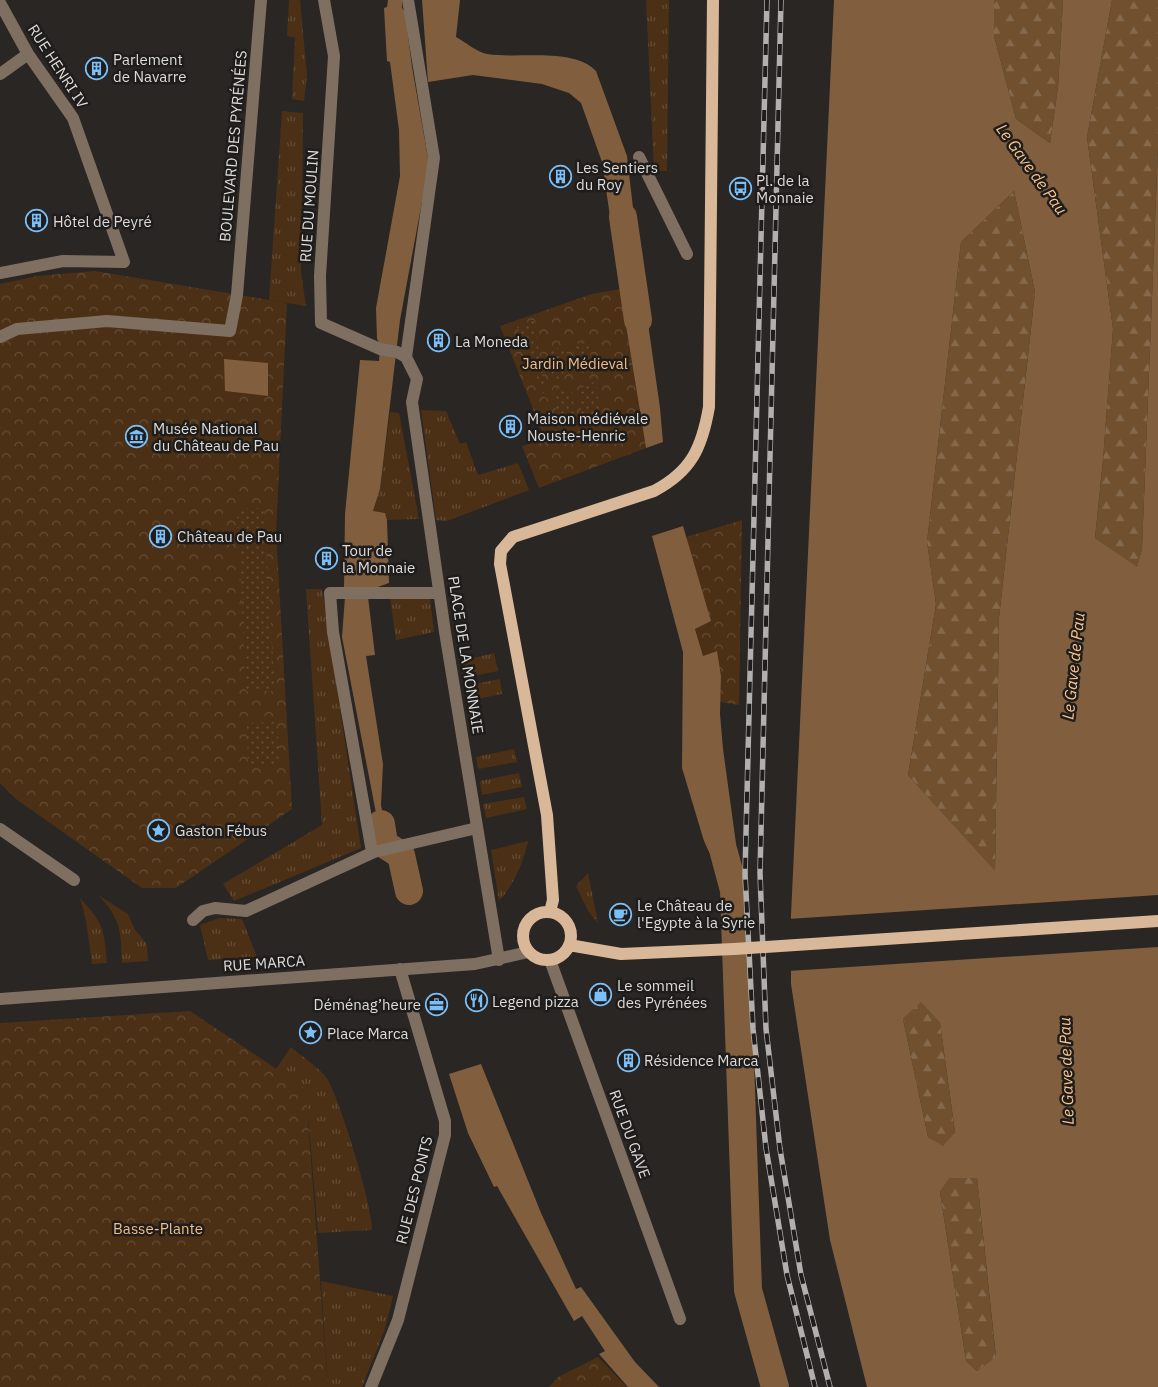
<svg xmlns="http://www.w3.org/2000/svg" width="1158" height="1387" font-family="'IBM Plex Sans',sans-serif">
<defs>
<pattern id="grass-tufts" width="24" height="20" patternUnits="userSpaceOnUse" patternTransform="scale(1.25)"><rect width="24" height="20" fill="#4b3015"/><path d="M3 7l-1-3M5 7V3M7 7l1-3M15 17l-1-3M17 17v-4M19 17l1-3" fill="none" stroke="#644d36"/></pattern>
<pattern id="forest-firs" width="22" height="20" patternUnits="userSpaceOnUse" patternTransform="scale(1.25)"><rect width="22" height="20" fill="#71502f"/><path d="M5 1l3.5 6h-7zM16 11l3.5 6h-7z" fill="#85694d"/></pattern>
<pattern id="park-crowns" width="20" height="18" patternUnits="userSpaceOnUse" patternTransform="scale(1.25)"><rect width="20" height="18" fill="#4b3015"/><path d="M2 6a3 3 0 1 1 6 0M12 15a3 3 0 1 1 6 0" fill="none" stroke="#644d36"/></pattern>
<pattern id="garden-dots" width="8" height="8" patternUnits="userSpaceOnUse" patternTransform="scale(1.25)"><rect width="8" height="8" fill="#4b3015"/><path d="M2 2h.1M6 6h.1" fill="none" stroke="#644d36" stroke-width="1.8" stroke-linecap="round"/></pattern>
</defs>
<rect width="100%" height="100%" fill="#292624"/>
<path fill="url(#grass-tufts)" d="M289,0H300L307,75L304,101L292,99L295,38L287,36Z
M646,0H669L667,171H654Z
M282,111L303,113L301,272L306,306L269,300Z
M421,410L446,411L460,444L466,442L478,475L518,463L529,490L447,521L436,520Z
M390,412L399,413L419,519L387,520L385,513L373,512L380,489Z
M306,589H322L361,848L234,901L223,884L322,825Z
M430,597L434,632L396,640L390,598Z
M494,653L498,671L463,678L461,661Z
M500,679L502,694L467,701L465,686Z
M514,749L517,762L478,769L476,757Z
M519,773L522,787L482,795L480,781Z
M524,797L527,809L486,818L483,804Z
M528,841C523,864 514,884 499,901L491,850Z
M588,873L598,923L588,911L576,886Z
M98,895L128,914L135,930L147,944L148,961L122,963C121,932 121,918 98,895Z
M80,898C104,924 104,929 107,963L92,964L86,920Z
M219,918L242,919L257,957L208,960L200,925Z
M291,1047C301,1056 317,1066 326,1077C338,1092 374,1212 372,1230L318,1233L309,1126L302,1086L276,1069Z
M321,1281L393,1296L385,1329L362,1387H328Z"/>
<path fill="url(#forest-firs)" d="M994,0H1063L1058,87L1050,143L1016,119L994,36Z
M1112,0H1158V147L1142,549L1137,568L1095,538L1103,460L1113,329L1087,137Z
M1014,191L1035,292L999,618L995,872L908,775L936,604L927,542L961,242Z
M921,1001L940,1023L955,1132L943,1147L928,1137L903,1019Z
M950,1178H977L996,1358L977,1371L966,1361L940,1192Z"/>
<path fill="url(#park-crowns)" d="M95,271L287,303L276,532L292,809L176,888H142L16,799L0,783V284L37,276Z
M620,289L646,448L539,488L522,446L545,439L500,326L592,294Z
M742,520L739,705L720,702L721,676L716,651L703,656L695,628L710,621L686,537Z
M190,1011L302,1086L306,1093L328,1387H0V1023Z
M598,1357L627,1387H549L558,1377Z"/>
<path fill="url(#garden-dots)" d="M534,320L547,403L517,326Z
M589,342L593,373L585,374L575,368L572,344Z
M566,347L569,370L562,379L553,380L549,349Z
M596,382L600,413L582,415L579,392L587,383Z
M562,387L572,392L575,416L557,419L553,388Z
M264,508L275,691H246L237,509Z
M277,722L279,765L248,766L247,723Z"/>
<path fill="#815f3e" fill-rule="evenodd" d="M388,0H402V8L405,12L412,67L429,164L400,320L380,489L373,511L385,513L387,520L389,583L375,588L344,589L345,514L360,360L379,361L380,344L377,339L376,308L400,176L399,130L390,62L387,61L384,8L387,7Z
M422,0H460L456,37C465,42 477,52 487,54C518,59 573,47 596,71L627,156L638,251L616,257L602,162L581,103L569,93L542,84L473,75L428,82Z
M834,0H994V36L1016,119L1050,143L1058,87L1063,0H1112L1087,137L1113,329L1103,460L1095,538L1137,567L1142,549L1158,147V1387H867L830,1240L791,984V915ZM1014,191L1035,292L999,618L995,871L908,775L936,604L927,542L961,242ZM921,1002L940,1023L955,1132L943,1146L928,1137L903,1019ZM950,1178H977L996,1357L977,1371L966,1361L940,1192Z
M642,281L660,408L663,442L646,448L620,289Z
M224,359L268,363V396L225,391Z
M683,526L711,621L695,629L703,656L717,651L721,676L720,714L723,749L742,887L727,892L704,841L682,768L683,652L652,536Z
M345,597H368L375,655L366,656L383,764L381,805L388,842L382,844L342,637Z
M481,1064L541,1213L576,1289L581,1287L635,1362L659,1387H628L599,1354L605,1351L582,1316L574,1321L497,1186L494,1187L468,1133L449,1074Z"/>
<path fill="#292624" d="M1158,895V947L788,971V919Z"/>
<g fill="none" stroke-linecap="round" stroke-linejoin="round">
<path stroke="#815f3e" stroke-width="28" d="M623,217L638,320
M381,824L384,844L401,855L409,891
M724,853L734,890L748,1290L775,1387"/>
<path stroke="#7f6f61" stroke-width="12" d="M324,0L334,56L320,276L321,323L380,349L397,352L406,357
M0,3L28,54L73,118L124,262L63,261L0,273
M0,74L28,54
M639,157L687,254
M0,337L17,329L107,321L230,331L237,295L261,0
M406,357L417,379L412,402L445,632L499,960
M406,357L434,158L408,0
M0,829L74,880
M372,852L333,632L330,593H439
M193,920L203,911L215,908L246,911L374,852L477,828
M550,960L680,1319
M0,999L475,964L528,952
M371,1387L398,1320L445,1135V1121L400,969"/>
<path stroke="#d9b89a" stroke-width="12" d="M550,912L553,900L547,815L500,564L501,551L513,537L654,491C692,471 702,447 709,407L713,0
M523 936a24 24 0 1 1 48 0a24 24 0 1 1-48 0Z
M569,945L621,954L734,949"/>
<defs>
<path id="rail" d="M767,0L745,874L753,1029L766,1148L787,1275L815,1387
M781,0L760,873L766,1029L780,1149L801,1275L830,1387"/>
</defs>
<use href="#rail" stroke="#b1b0ae" stroke-width="5.5"/>
<use href="#rail" stroke="#1f1d1b" stroke-width="4" stroke-dasharray="11" stroke-linecap="butt"/>
<path stroke="#d9b89a" stroke-width="12" d="M734,949L1158,921"/>
</g>
<defs>
<symbol id="building-ring" viewBox="-11 -11 22 22"><circle r="9.5" fill="#1f1d1b" stroke="#7abff8" stroke-width="1.5"/><path d="M-4-6H4V6H1V3H-1V6H-4ZM-2.5-4.3h1.7v1.8h-1.7ZM.8-4.3h1.7v1.8H.8ZM-2.5-1h1.7V.8h-1.7ZM.8-1h1.7V.8H.8Z" fill="#7abff8"/></symbol>
<symbol id="bus-ring" viewBox="-11 -11 22 22"><circle r="9.5" fill="#1f1d1b" stroke="#7abff8" stroke-width="1.5"/><path d="M-5-6H5V4H4V6H2V4H-2V6H-4V4H-5ZM-3.5-4V0h7V-4ZM-3.5 1.2v1.5H-2V1.2ZM2 1.2v1.5H3.5V1.2Z" fill="#7abff8"/></symbol>
<symbol id="museum-ring" viewBox="-11 -11 22 22"><circle r="9.5" fill="#1f1d1b" stroke="#7abff8" stroke-width="1.5"/><path d="M0-6L6-3V-2H-6V-3ZM-5-1h2V3h-2ZM-1-1h2V3h-2ZM3-1h2V3H3ZM-6 4H6V6H-6Z" fill="#7abff8"/></symbol>
<symbol id="sight-ring" viewBox="-11 -11 22 22"><circle r="9.5" fill="#1f1d1b" stroke="#7abff8" stroke-width="1.5"/><path d="M0-6L1.8-2.2L6-1.7L2.9 1.2L3.7 5.4L0 3.3L-3.7 5.4L-2.9 1.2L-6-1.7L-1.8-2.2Z" fill="#7abff8"/></symbol>
<symbol id="cafe-ring" viewBox="-11 -11 22 22"><circle r="9.5" fill="#1f1d1b" stroke="#7abff8" stroke-width="1.5"/><path d="M-5.5-4.5H6V0H3Q3 3.5 0 3.5H-2.5Q-5.5 3.5-5.5 0ZM3-3.2v2h1.7v-2ZM-6 4.5H4V6H-6Z" fill="#7abff8"/></symbol>
<symbol id="shop-ring" viewBox="-11 -11 22 22"><circle r="9.5" fill="#1f1d1b" stroke="#7abff8" stroke-width="1.5"/><path d="M-5-2.5h2.3a2.7 3.5 0 0 1 5.4 0H5L5.5 6h-11ZM-1.5-2.5h3a1.5 2.3 0 0 0-3 0Z" fill="#7abff8"/></symbol>
<symbol id="restaurant-ring" viewBox="-11 -11 22 22"><circle r="9.5" fill="#1f1d1b" stroke="#7abff8" stroke-width="1.5"/><path d="M-5-6h1v4h1v-4h1v4h1v-4h1v5L-1.5 .5V6h-2V.5L-5-1ZM5-6V6H3V1.5H1.5Q1.5-4 5-6Z" fill="#7abff8"/></symbol>
<symbol id="office-ring" viewBox="-11 -11 22 22"><circle r="9.5" fill="#1f1d1b" stroke="#7abff8" stroke-width="1.5"/><path d="M-6-3h4V-5.5h4V-3h4V5H-6ZM-1-4.5V-3h2v-1.5ZM-6 0V1H6V0Z" fill="#7abff8"/></symbol>
</defs>
<g fill-rule="evenodd">
<use href="#building-ring" x="84" y="56" width="25" height="25"/>
<use href="#building-ring" x="548" y="164" width="25" height="25"/>
<use href="#bus-ring" x="728" y="176" width="25" height="25"/>
<use href="#building-ring" x="24" y="208" width="25" height="25"/>
<use href="#building-ring" x="426" y="328" width="25" height="25"/>
<use href="#building-ring" x="498" y="414" width="25" height="25"/>
<use href="#museum-ring" x="124" y="424" width="25" height="25"/>
<use href="#building-ring" x="148" y="524" width="25" height="25"/>
<use href="#building-ring" x="314" y="546" width="25" height="25"/>
<use href="#sight-ring" x="146" y="818" width="25" height="25"/>
<use href="#cafe-ring" x="608" y="902" width="25" height="25"/>
<use href="#shop-ring" x="588" y="982" width="25" height="25"/>
<use href="#restaurant-ring" x="464" y="988" width="25" height="25"/>
<use href="#office-ring" x="424" y="992" width="25" height="25"/>
<use href="#sight-ring" x="298" y="1020" width="25" height="25"/>
<use href="#building-ring" x="616" y="1048" width="25" height="25"/>
</g>
<g text-anchor="middle" dominant-baseline="central" stroke-width="5" stroke-linejoin="round" paint-order="stroke">
<g font-size="15" fill="#dddcda" stroke="#1f1d1b" text-anchor="start">
<text x="113" y="59">Parlement<tspan x="113" dy="17">de Navarre</tspan></text>
<text x="576" y="167">Les Sentiers<tspan x="576" dy="17">du Roy</tspan></text>
<text x="756" y="180">Pl. de la<tspan x="756" dy="17">Monnaie</tspan></text>
<text x="53" y="221">Hôtel de Peyré</text>
<text x="455" y="341">La Moneda</text>
<text x="527" y="418">Maison médiévale<tspan x="527" dy="17">Nouste-Henric</tspan></text>
<text x="153" y="428">Musée National<tspan x="153" dy="17">du Château de Pau</tspan></text>
<text x="177" y="536">Château de Pau</text>
<text x="342" y="550">Tour de<tspan x="342" dy="17">la Monnaie</tspan></text>
<text x="175" y="830">Gaston Fébus</text>
<text x="637" y="905">Le Château de<tspan x="637" dy="17">l'Egypte à la Syrie</tspan></text>
<text x="617" y="985">Le sommeil<tspan x="617" dy="17">des Pyrénées</tspan></text>
<text x="492" y="1001">Legend pizza</text>
<text x="421" y="1004" text-anchor="end">Déménag’heure</text>
<text x="327" y="1033">Place Marca</text>
<text x="644" y="1060">Résidence Marca</text>
</g>
<g font-size="15" fill="#dddcda" stroke="#1f1d1b">
<text transform="translate(58 66) rotate(57)">RUE HENRI IV</text>
<text transform="translate(233 146) rotate(-85)">BOULEVARD DES PYRÉNÉES</text>
<text transform="translate(309 206) rotate(-86)">RUE DU MOULIN</text>
<text transform="translate(466 655) rotate(81)">PLACE DE LA MONNAIE</text>
<text transform="translate(264 963) rotate(-4)">RUE MARCA</text>
<text transform="translate(630 1134) rotate(70)">RUE DU GAVE</text>
<text transform="translate(414 1190) rotate(-76)">RUE DES PONTS</text>
</g>
<g font-size="15" fill="#f3bb85" stroke="#1f1d1b">
<text x="575" y="363">Jardin Médieval</text>
<text x="158" y="1228">Basse-Plante</text>
</g>
<g font-size="16" font-style="italic" fill="#fcc48d" stroke="#1f1d1b">
<text transform="translate(1032 169) rotate(54)">Le Gave de Pau</text>
<text transform="translate(1073 666) rotate(-84)">Le Gave de Pau</text>
<text transform="translate(1066 1071) rotate(-92)">Le Gave de Pau</text>
</g>
</g>
</svg>
